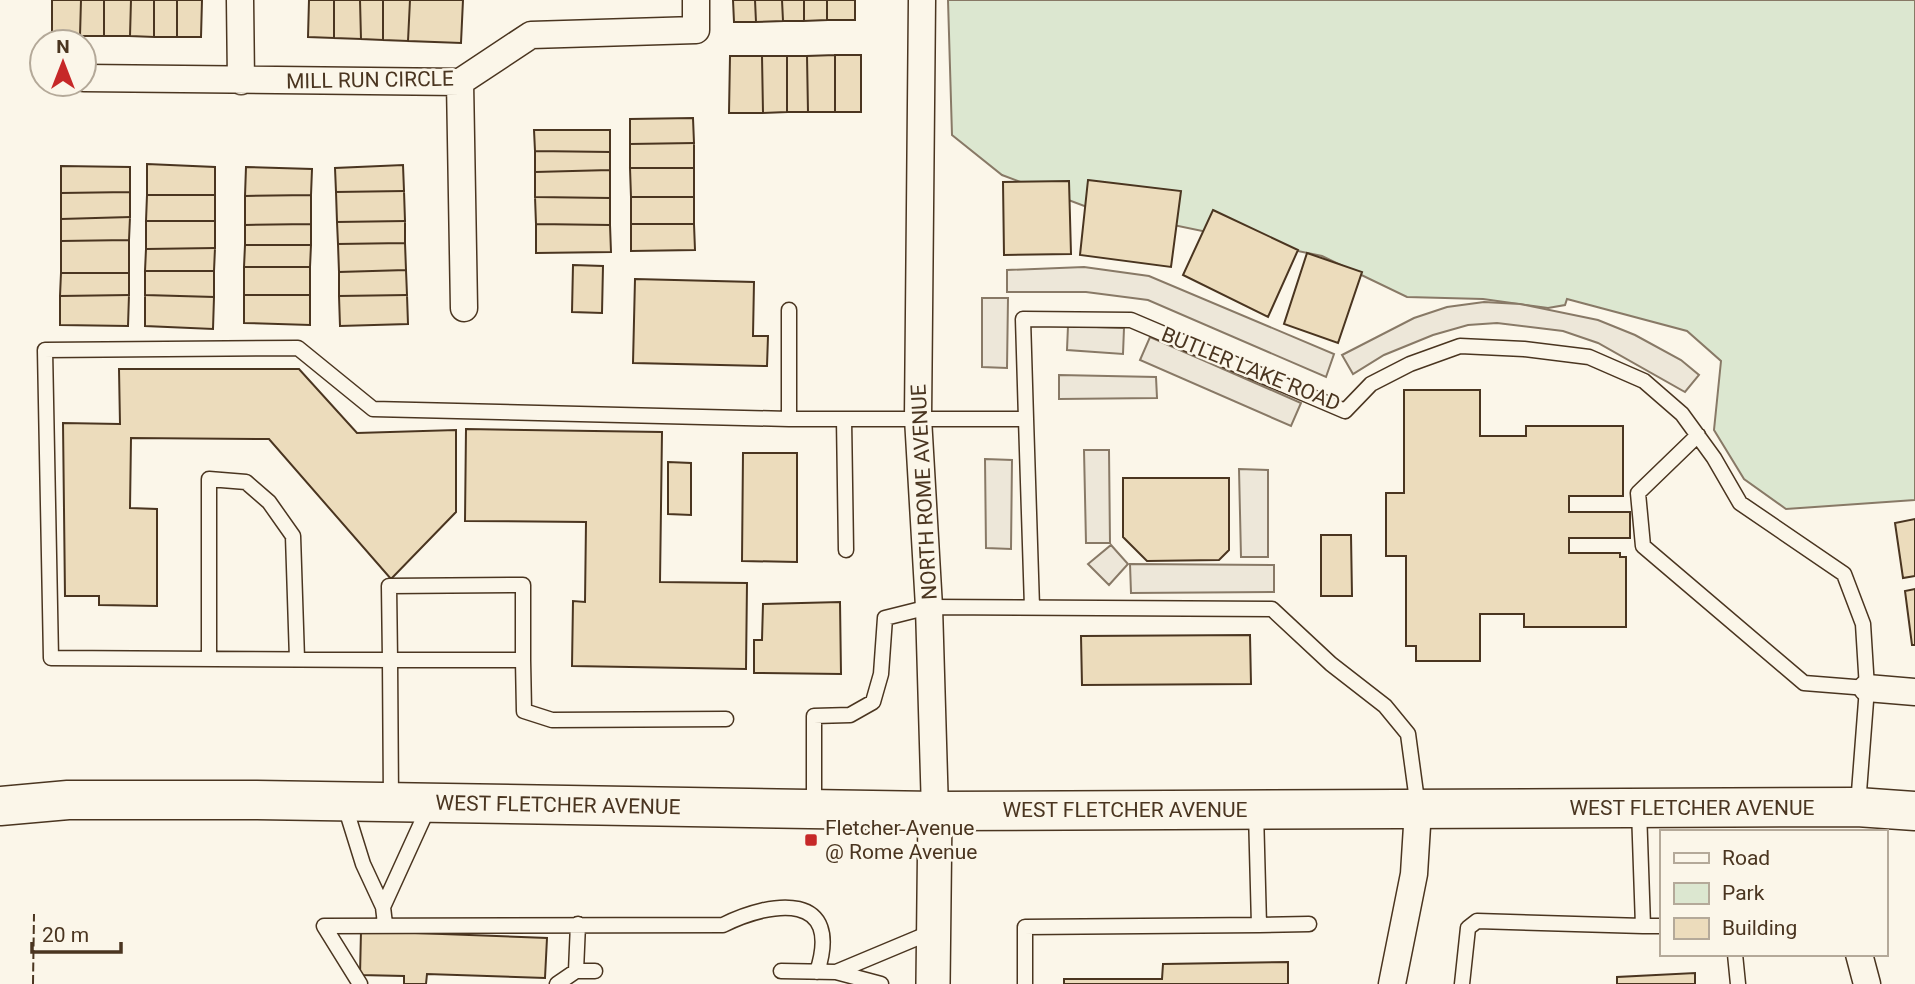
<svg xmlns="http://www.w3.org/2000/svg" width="1915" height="984" font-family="Roboto,sans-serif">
<rect width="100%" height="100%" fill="#fbf6e9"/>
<path fill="#dce7d0" stroke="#887966" stroke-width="2" d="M948,0H1915V500L1786,509L1744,479L1714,430L1721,361L1687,331L1567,299L1565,305L1548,308L1483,299L1407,297L1322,256L1087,207L1002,175L952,135Z"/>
<path fill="#ede7d9" stroke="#887966" stroke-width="2" d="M1084,267L1149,276L1334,354L1326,377L1148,300L1086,292H1007V270Z
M982,298H1008L1007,368L982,367Z
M1484,302L1520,304L1598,320L1635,335L1681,360L1699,375L1685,392L1598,343L1563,331L1497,323L1468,325L1433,335L1384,355L1353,374L1342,355L1414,318L1447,307Z
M1068,326L1124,328L1123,354L1067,350Z
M1150,337L1301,403L1291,426L1140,360Z
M1059,375L1156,377L1157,398L1059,399Z
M1084,450H1109L1110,543H1086Z
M985,459L1012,460L1011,549L986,548Z
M1239,469L1268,470V557H1241Z
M1111,545L1128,564L1109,585L1088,564Z
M1130,564L1274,565V592L1131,593Z"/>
<path fill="#ecdcbc" stroke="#4a3520" stroke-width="2" d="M52,0H81L80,36L52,35Z
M81,0H104V36H80Z
M104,0H131L130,36H104Z
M131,0H154V37L130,36Z
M154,0H177V37H154Z
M177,0H202L201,37H177Z
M309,0H334V38L308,37Z
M334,0H360L361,39L334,38Z
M360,0H383V40L361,39Z
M383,0H410L408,41L383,40Z
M410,0H463L461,43L408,41Z
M733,0H755L756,22H734Z
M755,0H782L783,21L756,22Z
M782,0H804V21H783Z
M804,0H827V20L804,21Z
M827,0H855V20H827Z
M835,55V112H808L807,56Z
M835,55H861V112H835Z
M730,56H762L763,113H729Z
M762,56H787V112L763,113Z
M787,56H807L808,112H787Z
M693,118L694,143L630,144V119Z
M534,130H610V152L535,151Z
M694,143V168H630V144Z
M535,151L610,152V170L535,172Z
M147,164L215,167V195H147Z
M403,165L404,191L336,192L335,168Z
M61,166L130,167V192L61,193Z
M246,167L312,169L311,195L245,196Z
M630,168H694V197H631Z
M610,170V198L535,197V172Z
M1088,180L1181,191L1171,267L1080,255Z
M1069,181L1071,254L1004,255L1003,182Z
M404,191L405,221L337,222L336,192Z
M130,192V217L61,219V193Z
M147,195H215V221H146Z
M311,195V224L245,225V196Z
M535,197L610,198V225L536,224Z
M631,197H694V224H631Z
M1213,210L1298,250L1268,317L1183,275Z
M130,217L129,240L61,241V219Z
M146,221H215V248L146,249Z
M405,221V243L338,244L337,222Z
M311,224V245H245V225Z
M536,224L610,225L611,252L536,253Z
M631,224H694L695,250L631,251Z
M129,240V273H61V241Z
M405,243L406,270L339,272L338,244Z
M245,245H311L310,267H244Z
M215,248L214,271H145L146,249Z
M1307,253L1362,272L1338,343L1284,324Z
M573,265L603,266L602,313L572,312Z
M244,267H310V295H244Z
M406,270L407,295L339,296V272Z
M145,271H214V297L145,295Z
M61,273H129V295L60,296Z
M635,279L754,282L753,336H768L767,366L633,363Z
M129,295L128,326L60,325V296Z
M145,295L214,297L213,329L145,326Z
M244,295H310V325L244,323Z
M407,295L408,324L340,326L339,296Z
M119,369H299L357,433L456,430V512L391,579L269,439L131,438L130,508L157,509V606L99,605V596H65L63,423L120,424Z
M1404,390H1480V436H1526V426H1623V496H1569V512H1630V538H1569V553H1620V557H1626V627H1524V614H1480V661H1416V646H1406V556H1386V493H1404Z
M466,429L662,432L660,582L747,583L746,669L572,666L573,601L585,602L586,522L465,521Z
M743,453H797V562L742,561Z
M668,462L691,463V515L668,514Z
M1123,478H1229V550L1219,560L1147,561L1123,537Z
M1915,519V576L1903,578L1895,523Z
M1321,535H1351L1352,596H1321Z
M1915,589V645H1912L1905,591Z
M840,602L841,674L754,673V640H762L763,604Z
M1250,635L1251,684L1082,685L1081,636Z
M361,931L547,938L545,978L427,974L426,984H404V976L360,975Z
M1288,962V984H1064V979H1162L1163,964Z
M1695,973V984H1617V977Z"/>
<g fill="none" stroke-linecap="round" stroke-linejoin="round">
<defs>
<path id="service" d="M789,310V419H1026L1023,319L1131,320L1345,411L1371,384L1410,364L1460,346L1524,349L1589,357L1644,381L1682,414L1714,458L1740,503L1844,574L1863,624L1867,688L1858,805
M844,419L846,550
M1026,419L1032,607
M1698,435L1638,493L1643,546L1804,683L1867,688
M209,658V479L246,482L269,502L293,536L297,659
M523,660V585L389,586L390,660L51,658L45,350L298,348L373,409L789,419
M391,801L390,660H523L524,711L552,720L726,719
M344,803L363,864L383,907L385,924
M814,807V716L850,715L873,702L881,674L885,618L929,607L1272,609L1331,664L1385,706L1408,734L1418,808
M1639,810L1643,926H1661
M383,907L429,806
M1259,925L1309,924
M1735,954L1738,984
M576,971H595
M781,971L836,972L881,984
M836,972L934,931
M360,984L324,926L723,925C773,900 843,892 817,972
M557,984L576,971L578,924
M1025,984V927L1259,925L1256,812
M1462,984L1468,928L1477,921L1643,926"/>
<path id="minor" d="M240,0L241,81
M922,0L918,418L929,607L935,811
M84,78L460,82L531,35L696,30V0
M460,82L464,308
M1867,688L1915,692
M1859,954L1867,984
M1392,984L1414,874L1418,810"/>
<path id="tertiary" d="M933,984L935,811"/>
<path id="secondary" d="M0,806L68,800H257L935,811L1857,807L1915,811"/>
</defs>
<use href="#service" stroke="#4a3520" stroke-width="17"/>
<use href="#minor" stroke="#4a3520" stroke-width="29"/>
<use href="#tertiary" stroke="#4a3520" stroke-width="36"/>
<use href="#secondary" stroke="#4a3520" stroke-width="41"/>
<use href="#service" stroke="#fbf6e9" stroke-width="14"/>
<use href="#minor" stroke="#fbf6e9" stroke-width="26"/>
<use href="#tertiary" stroke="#fbf6e9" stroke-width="33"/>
<use href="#secondary" stroke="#fbf6e9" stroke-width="38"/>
<path stroke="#4a3520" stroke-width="2" stroke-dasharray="9 3.5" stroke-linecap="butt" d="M33,984L34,914"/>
</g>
<rect fill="#c62828" stroke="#fbf6e9" stroke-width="2.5" x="804" y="833" width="14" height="14" rx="3.5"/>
<g text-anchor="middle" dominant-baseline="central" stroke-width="5" stroke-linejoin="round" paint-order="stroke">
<g font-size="21" fill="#4a3520" stroke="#fbf6e9">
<text transform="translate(370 80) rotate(-1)">MILL RUN CIRCLE</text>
<text transform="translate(1251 369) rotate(22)">BUTLER LAKE ROAD</text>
<text transform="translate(924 492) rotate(-93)">NORTH ROME AVENUE</text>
<text transform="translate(558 805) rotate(1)">WEST FLETCHER AVENUE</text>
<text x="1692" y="808">WEST FLETCHER AVENUE</text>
<text x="1125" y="810">WEST FLETCHER AVENUE</text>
</g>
<g font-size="21" fill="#4a3520" stroke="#fbf6e9" text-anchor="start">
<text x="825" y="828">Fletcher Avenue<tspan x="825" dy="24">@ Rome Avenue</tspan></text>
</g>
</g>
<rect x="1660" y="830" width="228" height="126" fill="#fbf6e9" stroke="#b4a999" stroke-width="2"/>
<rect x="1674" y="853" width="35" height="10" fill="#fbf6e9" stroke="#b4a999" stroke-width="2"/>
<text x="1722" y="865" font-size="21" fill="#4a3520">Road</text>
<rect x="1674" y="883" width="35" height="21" fill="#dce7d0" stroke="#b4a999" stroke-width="2"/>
<text x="1722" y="900" font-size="21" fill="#4a3520">Park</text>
<rect x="1674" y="918" width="35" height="21" fill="#ecdcbc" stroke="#b4a999" stroke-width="2"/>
<text x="1722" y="935" font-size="21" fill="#4a3520">Building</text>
<g transform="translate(63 63)"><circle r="33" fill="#fbf6e9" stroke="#b4a999" stroke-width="2"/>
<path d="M0-5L12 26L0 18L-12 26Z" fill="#c62828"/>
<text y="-10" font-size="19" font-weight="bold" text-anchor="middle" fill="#4a3520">N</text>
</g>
<path d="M32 942v10h89v-10" fill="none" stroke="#4a3520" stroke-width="3.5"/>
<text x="42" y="942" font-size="21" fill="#4a3520" stroke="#fbf6e9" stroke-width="5" paint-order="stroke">20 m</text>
</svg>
